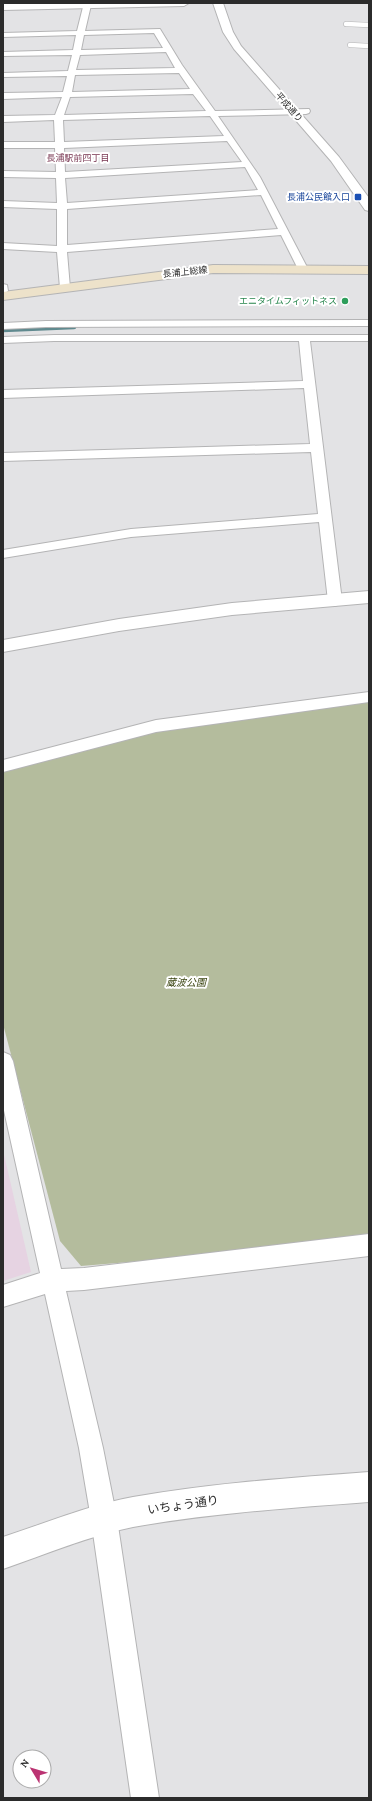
<svg xmlns="http://www.w3.org/2000/svg" width="372" height="1801" font-family="'Crimson Pro','Noto Sans JP',serif">
<rect width="100%" height="100%" fill="#e3e3e5"/>
<path fill="#e6d3e2" d="M3,1150L31,1272L3,1281Z"/>
<path fill="#b4bc9d" d="M369,697V1242L81,1266L60,1241L3,1024V766L156,726Z"/>
<g fill="none" stroke-linecap="round" stroke-linejoin="round">
<path stroke="#608a8f" stroke-width="4.5" d="M3,330L74,327"/>
<defs>
<path id="service" d="M346,24L369,25
M350,45L369,46"/>
<path id="minor" d="M84,3H88L91,5L85,31L160,29L182,65L215,111L309,109L310,111L309,113L306,114L218,116L260,177L308,269L307,271H299L281,235L67,252L70,288L65,291L60,288L57,252L3,249V243L57,246V209L3,207V201L57,203L56,178L3,177V171L56,172L55,148H3V142H55L54,120L3,122V116L55,115L62,97L3,99V93L63,92L67,76L3,77V73L68,71L72,55L3,56V52L73,50L76,35L3,37V33L77,31ZM154,33L163,48L81,50L84,35ZM166,52L175,68L76,70L80,55ZM179,73L190,89L72,92L75,75ZM193,94L206,111L64,115L70,97ZM210,116L224,136L64,142L63,120ZM227,141L242,162L65,172L64,148ZM245,167L258,190L67,203L65,178ZM261,195L278,229L67,245V209Z
M3,284L7,285L8,291L3,294Z
M369,320V326L46,327L3,329V323L46,321Z
M54,335H369V341H310L342,601L340,604L335,606L330,604L328,601L319,522L131,537L3,558V550L131,529L318,514L311,452L3,461V453L310,444L304,388L3,398V390L303,381L299,341H54L3,343V337Z
M369,692V702L156,732L3,772V760L156,720Z
M3,1052L10,1055L13,1061L61,1269L84,1268L369,1234V1256L84,1290L66,1291L103,1448L117,1519L159,1798H131L91,1519L79,1448L45,1294L3,1307V1285L40,1273L3,1106Z"/>
<path id="tertiary" d="M59,3H189L184,6L3,10V4Z
M213,3H223L233,32L241,46L339,157L369,198V211L365,210L331,161L234,49L223,32Z
M369,591V603L232,615L119,631L3,652V640L119,619L232,603Z
M369,1472V1502C290,1508 211,1513 133,1527C89,1536 46,1554 3,1569V1537C46,1523 89,1505 133,1497C211,1483 290,1478 369,1472Z"/>
<path id="secondary" d="M213,265L369,266V274L213,273L3,300V292Z"/>
</defs>
<use href="#service" stroke="#b4b4b5" stroke-width="5.5"/>
<use href="#minor" stroke="#b4b4b5" stroke-width="2"/>
<use href="#tertiary" stroke="#b4b4b5" stroke-width="2"/>
<use href="#secondary" stroke="#b4b4b5" stroke-width="2"/>
<use href="#service" stroke="#fff" stroke-width="4.5"/>
<use href="#minor" fill="#fff" fill-rule="evenodd"/>
<use href="#tertiary" fill="#fff" fill-rule="evenodd"/>
<use href="#secondary" fill="#ede2ca" fill-rule="evenodd"/>
</g>
<rect fill="#1a4fb4" stroke="#fff" stroke-width="1.5" x="354" y="193" width="8" height="8" rx="2"/>
<circle fill="#2e9e5b" stroke="#fff" stroke-width="1.5" cx="345" cy="301" r="4"/>
<g text-anchor="middle" dominant-baseline="central" stroke-width="4" stroke-linejoin="round" paint-order="stroke">
<g font-size="9" fill="#2b2b2b" stroke="#fff">
<text transform="translate(289 107) rotate(49)">平成通り</text>
<text transform="translate(185 272) rotate(-6)">長浦上総線</text>
</g>
<g font-size="9" fill="#76324e" stroke="#fff">
<text x="78" y="158">長浦駅前四丁目</text>
</g>
<g font-size="9" fill="#164399" stroke="#fff" text-anchor="end">
<text x="350" y="197">長浦公民館入口</text>
</g>
<g font-size="9" fill="#27864d" stroke="#fff" text-anchor="end">
<text x="337" y="301">エニタイムフィットネス</text>
</g>
<g font-size="10" font-style="italic" fill="#3a4410" stroke="#fff">
<text x="186" y="982">蔵波公園</text>
</g>
<g font-size="12" fill="#2b2b2b" stroke="#fff">
<text transform="translate(183 1505) rotate(-8)">いちょう通り</text>
</g>
</g>
<rect width="372" height="1801" fill="none" stroke="#2b2b2b" stroke-width="8"/>
<g transform="translate(32 1769) rotate(308)"><circle r="19" fill="#ffffff" stroke="#aaaaaa"/>
<path d="M0-3L7 15L0 10L-7 15Z" fill="#bb3372"/>
<text y="-6" font-size="11" font-weight="bold" text-anchor="middle" fill="#2b2b2b">N</text>
</g>
</svg>
